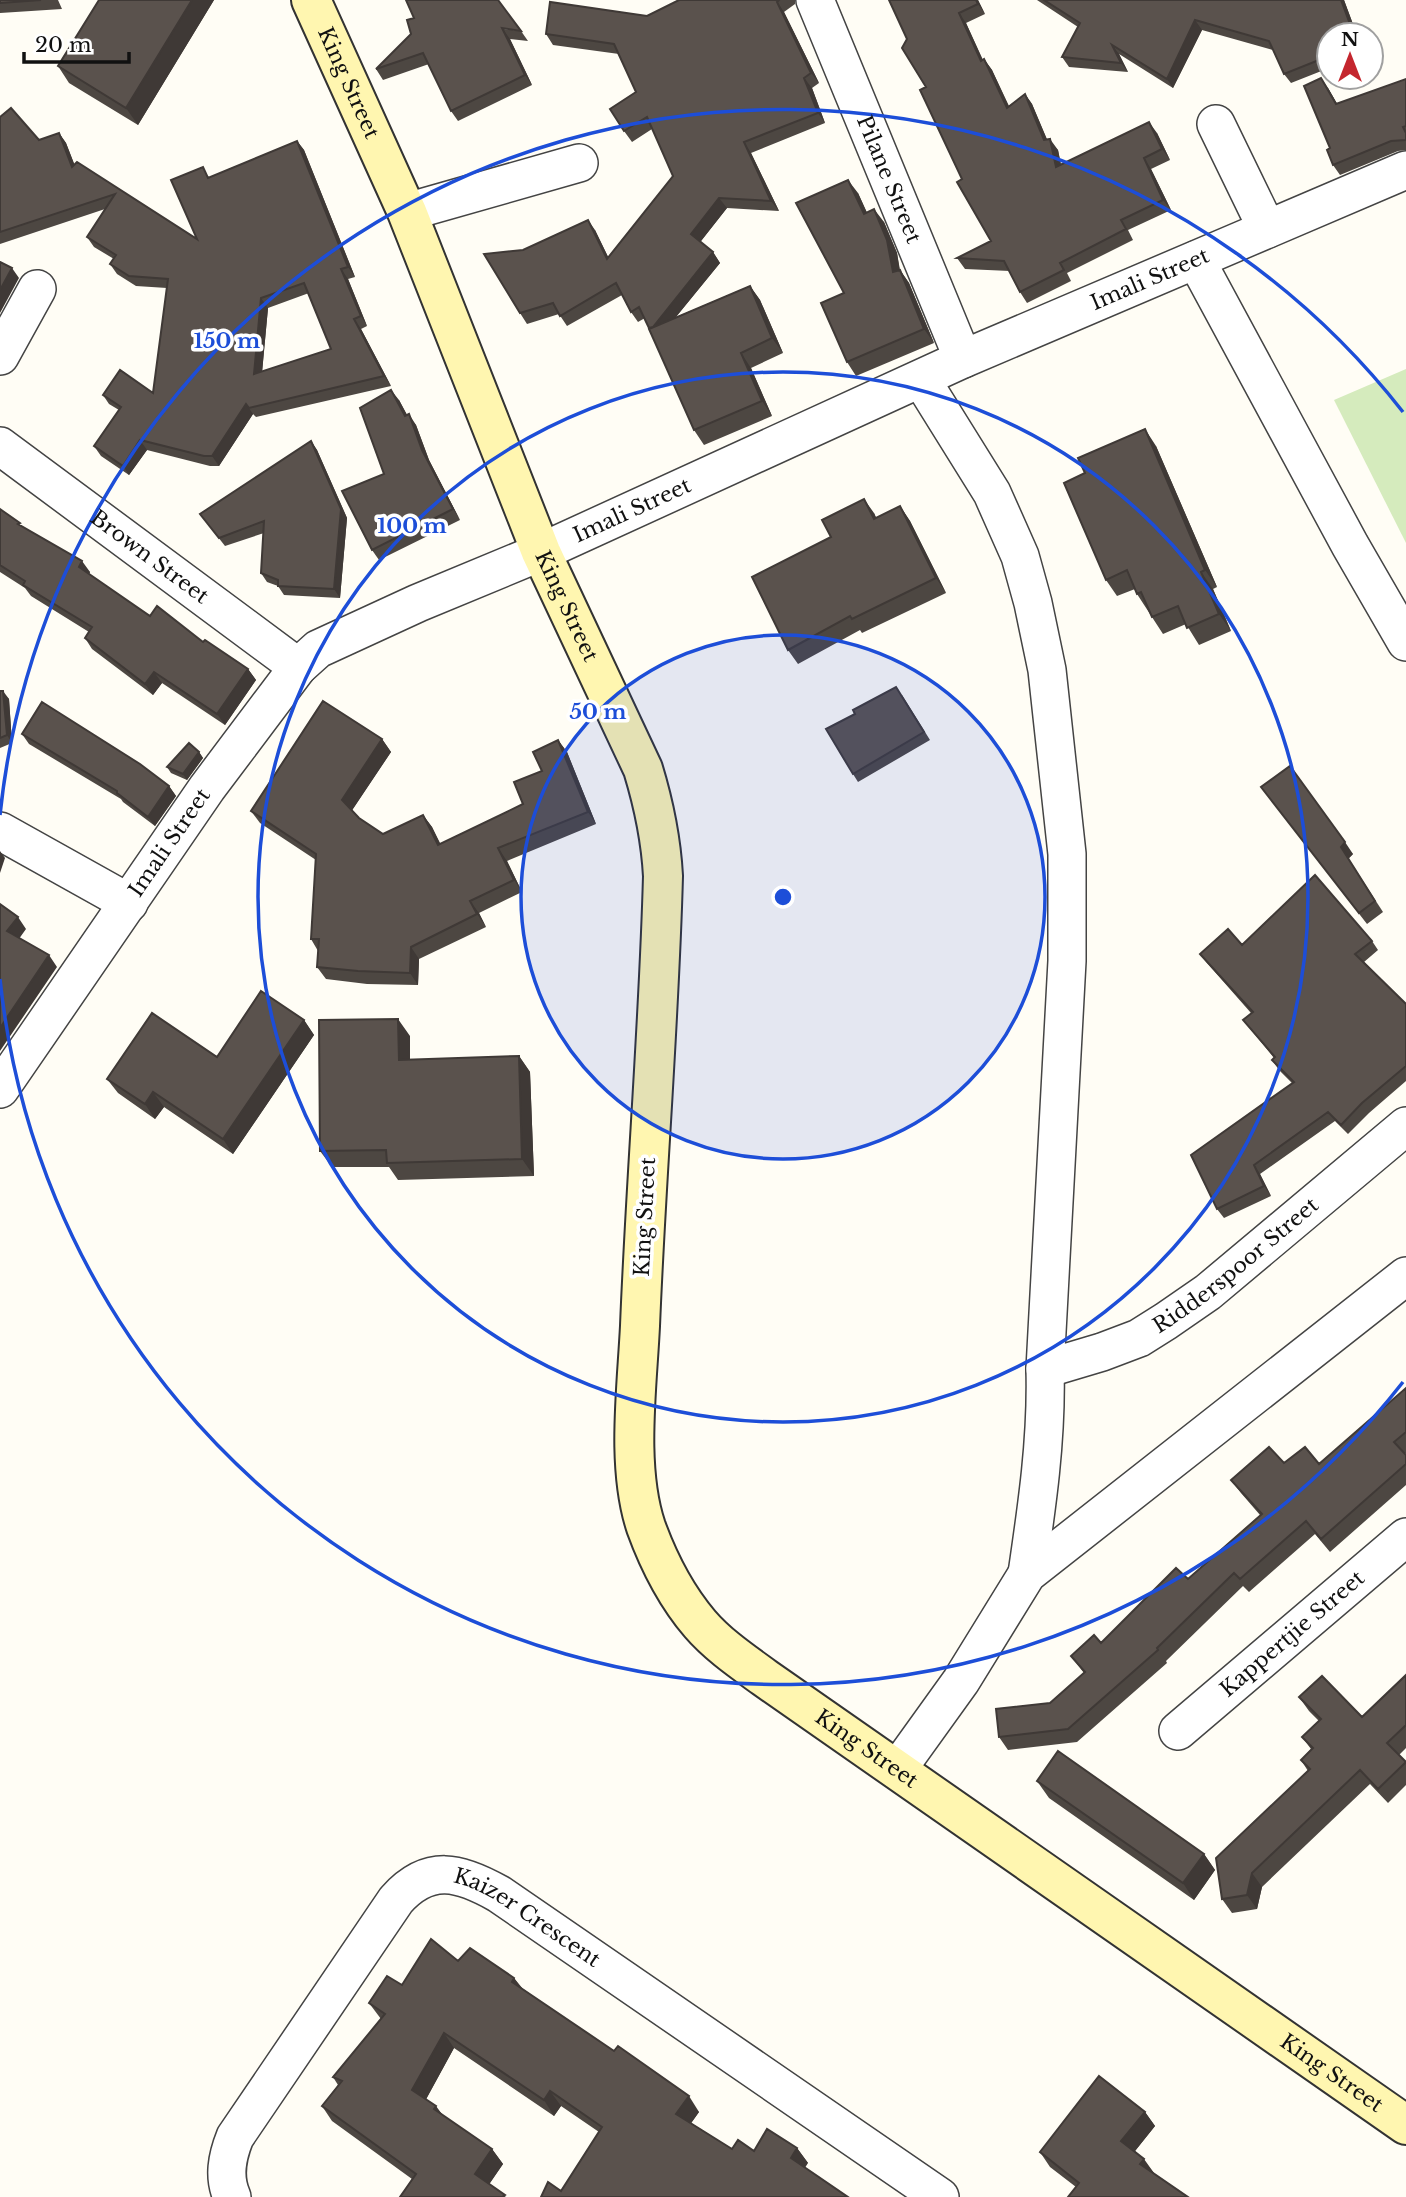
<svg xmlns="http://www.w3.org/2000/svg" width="1406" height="2197" font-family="'Libre Baskerville',serif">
<rect width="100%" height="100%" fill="#fffdf5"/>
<path fill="#d5ebbd" d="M1406,369V543L1334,400Z"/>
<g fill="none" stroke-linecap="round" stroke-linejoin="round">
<defs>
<g id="street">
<path id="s1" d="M815,0L963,359"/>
<path d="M1216,124L1267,229"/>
<path d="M407,212L579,163"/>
<path d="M1196,260L1350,545L1406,642"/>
<path d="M0,356L37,289"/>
<path d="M921,379L992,493L1020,556L1033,603L1047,670L1067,854V961L1045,1369C1047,1438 1037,1506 1027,1574"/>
<path id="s2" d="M0,446L298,667"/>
<path d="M0,831L129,903"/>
<path id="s3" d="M0,1089L207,788L298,667L318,649L418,603L541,552L963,359L1406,170"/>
<path id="s4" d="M1045,1369L1102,1352L1139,1338L1166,1321L1208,1292L1406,1126"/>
<path id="s5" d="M1178,1731L1406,1537"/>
<path d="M897,1770L961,1681L1027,1574L1406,1276"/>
<path id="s6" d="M232,2197C223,2177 227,2157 235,2137L396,1900C429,1863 460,1872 499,1894L940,2197"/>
</g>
<g id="secondary">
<path id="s7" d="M311,0L407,212L541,552L643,769C654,805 661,839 663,876C659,1026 646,1176 640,1326C637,1388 626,1467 646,1527C658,1560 677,1597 700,1624C718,1645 743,1662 765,1678L1406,2125"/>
</g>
</defs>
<use href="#street" stroke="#444" stroke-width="40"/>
<use href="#secondary" stroke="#333" stroke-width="42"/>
<use href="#street" stroke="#fff" stroke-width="37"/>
<use href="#secondary" stroke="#fff6b0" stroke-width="38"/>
</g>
<path fill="#4d4742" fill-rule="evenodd" d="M0,0H58L62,9L0,13Z
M99,0H214L138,125L69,83L58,66Z
M679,0H795V4L784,12L819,83L812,88L825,123L751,153L779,211L727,208L700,242L713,252L720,263L676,317L750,286L760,300L783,353L751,368L772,416L704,445L694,430L645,318L638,322L631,312L622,295L567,326L559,314L527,324L520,313L523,250L595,230L608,257L673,176L652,129L632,142L624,131L636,92L619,54L553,45L546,34L647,16Z
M889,0H978L985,14L966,23L983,60L984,59L992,70L1009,106L1025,94L1032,104L1047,140L1058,150L1061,164L1157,133L1170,160L1151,169L1171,210L1128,230L1133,240L1067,273L1071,281L1027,303L1020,292L1010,271L965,269L957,258L991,241L962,179L907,39Z
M1037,0H1344L1357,35H1329V68L1291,83L1284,74L1273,50L1202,30L1173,88L1119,54L1128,72L1069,67L1062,57L1078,27Z
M414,18L521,31L528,41L510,39L532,85L458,121L451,111L429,64L383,80L376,69L411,34Z
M1406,79V150L1398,151L1340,175L1333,165L1330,148L1328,88L1337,104Z
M0,117L39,140L59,133L66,143L74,164L197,239L210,178L297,141L304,150L355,277L348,279L367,326L361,329L391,386L256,417L253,414L219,466H210L147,450L129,475L101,456L94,446L119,410L109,404L103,395L153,393L167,288L136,286L117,274L110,264L114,259L94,247L87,237L105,209L0,244ZM309,293L331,349L262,372L268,308Z
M858,193L867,213L884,222L897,253L900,270L909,283L934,343L856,376L847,362L844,293Z
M399,400L407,415L416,425L429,460L460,520L379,560L372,550L384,474Z
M311,441L317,450L347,518L340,598L284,595L278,586L267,582L261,573L264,533L225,546L200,514Z
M1156,446L1217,587L1213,589L1231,631L1199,645L1186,624L1163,634L1137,594L1135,589L1117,596L1106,580Z
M900,506L910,521L946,593L862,633L860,630L798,664L788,650L831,537L874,513L876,518Z
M0,509L22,526L90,572L89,574L150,616L203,642L248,669L256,680L225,725L162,683L153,695L92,649L85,638L89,632L31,596L25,588L0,572Z
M0,691L9,699L12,743L0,748Z
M902,695L930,740L858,782L853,774Z
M22,734L169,786L176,796L155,826L123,802L121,799L29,744Z
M382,739L391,752L352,810L359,818L383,834L423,815L432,827L440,844L523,804L558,740L567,752L596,824L507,861L522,892L479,913L486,927L419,959L418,985L367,984L326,979L317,967L318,951L311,939L316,860L260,823L251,811Z
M199,752L203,758L187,780L171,773L167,767Z
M1261,787L1353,854L1348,859L1383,912L1367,924Z
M1372,941L1378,950L1364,962L1406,1004V1081L1369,1113L1348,1134L1335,1121L1260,1174L1271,1196L1224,1218L1217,1209L1292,1083L1279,1070L1272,1060L1274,1058L1243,1020L1251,1013L1207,963L1200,954L1242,945Z
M304,1020L314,1035L233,1154L164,1107L155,1119L118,1093L107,1079L217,1057Z
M410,1036V1060L519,1056L530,1072L534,1176L398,1180L389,1167H332L320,1151Z
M1406,1388V1453L1405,1454L1406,1455V1485L1330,1552L1315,1534L1249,1592L1243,1586L1166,1661L1167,1663L1077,1742L1008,1750L999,1737L1050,1703L1084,1673L1071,1656L1101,1643L1188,1579L1260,1515L1241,1493L1231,1480L1284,1463L1319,1464Z
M1406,1675V1748L1399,1755L1406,1762V1785L1388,1803L1370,1784L1262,1887L1257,1909L1232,1913L1222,1899L1308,1771L1301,1760L1311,1749L1302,1737L1319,1721L1309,1711L1299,1697L1362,1717Z
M1037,1781L1204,1854L1215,1870L1194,1900L1049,1798Z
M458,1961L514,1978L523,1989L699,2112L691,2123L732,2149L754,2151L797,2148L808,2163L561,2191L599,2132L561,2106L554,2116L454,2048L426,2099L444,2116L492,2149L503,2164L489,2184L506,2197H400L412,2179L332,2121L322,2106L338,2085L333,2077L381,2019L369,2003L402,1985Z
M1145,2112L1155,2126L1135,2151L1154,2173L1076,2187L1050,2167L1040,2152Z"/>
<path fill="#3f3936" d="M192,0H214L138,125L126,108Z
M976,0H978L985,14L978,4Z
M1341,0H1344L1357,35H1354Z
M777,2L784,12L819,83L811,73Z
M959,13L966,23L988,72L981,61Z
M1195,20L1202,30L1173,88L1167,79Z
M502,28L510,39L532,85L525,75Z
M1112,45L1119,54L1128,72L1121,63Z
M984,59L992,70L1014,118L1007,108Z
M804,78L812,88L825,123L818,113Z
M1321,78L1328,88L1343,114L1336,104Z
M1025,94L1032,104L1052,151L1044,140Z
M1149,122L1157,133L1170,160L1162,149Z
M59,133L66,143L79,176L72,167Z
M1050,139L1058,150L1063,177L1056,167Z
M297,141L304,150L355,277L348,267Z
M744,142L751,153L779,211L771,201Z
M1144,158L1151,169L1171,210L1163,200Z
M848,180L858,193L874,228L864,214Z
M719,198L727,208L698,245L691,234Z
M874,209L884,222L897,253L902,286L893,272Z
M588,220L595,230L614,269L607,259Z
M713,252L720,263L657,340L650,330Z
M12,268L19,278L0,313V290Z
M341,269L348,279L367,326L361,316Z
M900,270L909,283L934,343L924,329Z
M750,286L760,300L783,353L772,338Z
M261,298L268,308L261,384L254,374Z
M354,319L361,329L391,386L384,376Z
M741,353L751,368L772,416L762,401Z
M391,390L399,400L413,426L405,416Z
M246,404L253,414L219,466L212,456Z
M409,414L416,425L429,460L460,520L453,509L422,450Z
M1145,429L1156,446L1217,587L1205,570Z
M140,440L147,450L129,475L123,466Z
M311,441L317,450L347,518L340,598L334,589Z
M864,499L874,513L884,534L874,519Z
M900,506L910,521L946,593L936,578Z
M82,561L90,572L87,578L79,567Z
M1201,572L1213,589L1231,631L1219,614Z
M248,669L256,680L225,725L217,714Z
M154,672L162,683L153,695L145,684Z
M3,691L9,699L12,743L7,735Z
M382,739L391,752L351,812L342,800Z
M558,740L567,752L596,824L588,812Z
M199,752L203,758L187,780L183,774Z
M169,786L176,796L155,826L148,817Z
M423,815L432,827L447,857L438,845Z
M1345,842L1353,854L1348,859L1383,912L1341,847Z
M498,848L507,861L522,892L514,880Z
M0,851L5,858L0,873Z
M470,901L479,913L486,927L477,914Z
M18,917L26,929L16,943L7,931Z
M411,947L419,959L418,985L410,973Z
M49,955L57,967L0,1051V1028Z
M398,1019L410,1036V1077L399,1060Z
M304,1020L314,1035L233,1154L223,1139Z
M519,1056L530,1072L534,1176L522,1159Z
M153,1092L164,1107L155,1119L145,1104Z
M1254,1165L1260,1174L1271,1196L1264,1186Z
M1204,1854L1215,1870L1194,1900L1183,1883Z
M1252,1873L1262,1887L1257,1909L1247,1895Z
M514,1978L525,1993L512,1982Z
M444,2033L454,2048L423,2105L412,2090Z
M550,2091L561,2106L554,2116L544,2100Z
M689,2096L699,2112L687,2129L676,2114Z
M436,2106L447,2121L434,2109Z
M1145,2112L1155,2126L1131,2156L1121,2141Z
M797,2148L808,2163L801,2174L791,2158Z
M492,2149L503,2164L486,2189L475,2174Z
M1144,2159L1154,2173L1140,2164Z"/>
<path fill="#5a524d" stroke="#3f3936" stroke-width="2" fill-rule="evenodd" d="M0,0H41L0,3Z
M99,0H192L126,108L58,66Z
M406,0H498L521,31L502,28L525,75L451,111L423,53L376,69L411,34L407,20L414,18Z
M679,0H779L777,2L811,73L804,78L818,113L744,142L771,201L719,198L691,234L713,252L653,327L649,328L639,307L631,312L616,283L560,316L553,303L520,313L484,254L523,250L588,220L607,259L673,176L647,117L624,131L610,109L636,92L614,44L546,34L550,2L647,16Z
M889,0H976L978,4L959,13L981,61L984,59L1007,108L1025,94L1044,140L1050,139L1056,167L1149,122L1162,149L1144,158L1163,200L1121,220L1126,229L1060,263L1064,270L1020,292L1004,261L957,258L991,241L957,182L962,179L920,90L926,87L902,48L907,39Z
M1044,0H1341L1354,35H1329V56L1284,74L1269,41L1195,20L1167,79L1112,45L1121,63L1062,57L1080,23Z
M1321,78L1336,104L1406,79V126L1403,127L1406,133V140L1391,141L1333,165L1327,150L1330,148L1304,86Z
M11,108L39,140L59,133L72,167L77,162L197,239L171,180L203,167L208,178L297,141L348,267L341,269L361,316L354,319L384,376L249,408L246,404L212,456H204L140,440L123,466L94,446L121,407L103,395L120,370L153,393L168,279L129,276L110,264L116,255L87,237L115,194L0,232V117ZM304,283L331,349L254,374L261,298Z
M848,180L864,214L874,209L887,240L893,272L900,270L924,329L847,362L821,303L844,293L796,203Z
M0,262L12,268L0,290Z
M750,286L772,338L741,353L762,401L694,430L649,329Z
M391,390L405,416L409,414L422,450L453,509L372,550L342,491L384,474L360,408Z
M1145,429L1205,570L1201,572L1219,614L1187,628L1178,606L1152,617L1141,592L1137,594L1127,570L1106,580L1064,483L1085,473L1078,458Z
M311,441L341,509L334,589L278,586V580L261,573L264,521L219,538L200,514Z
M864,499L874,519L900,506L936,578L852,619L850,616L788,650L752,577L831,537L822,520Z
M0,509L20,523L18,524L82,561L79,567L150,616L157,606L203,642L205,640L248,669L217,714L154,672L145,684L85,638L92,627L23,585L25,581L0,565Z
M896,687L924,732L853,774L826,729L855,714L853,710Z
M0,691H3L7,735L0,738Z
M323,701L382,739L342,800L359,818L383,834L423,815L438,845L523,804L514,782L542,771L533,752L558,740L588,812L498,848L514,880L470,901L477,914L411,947L410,973L358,971L317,967L319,939H311L316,854L251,811Z
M42,702L140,764L169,786L148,817L117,793V791L22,734Z
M189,743L199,752L183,774L167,767Z
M1290,766L1345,842L1341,847L1375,901L1359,913L1261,787Z
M1315,875L1372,941L1355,954L1406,1004V1066L1362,1103L1341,1125L1328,1112L1254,1165L1264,1186L1217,1209L1191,1155L1294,1082L1272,1060L1275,1057L1243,1020L1253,1012L1200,954L1228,929L1242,945Z
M0,904L18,917L7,931L49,955L0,1028Z
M261,991L304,1020L223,1139L153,1092L145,1104L107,1079L152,1013L217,1057Z
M398,1019L399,1060L519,1056L522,1159L387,1163L386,1150L320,1151L319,1020Z
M1406,1388V1432L1394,1442L1406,1455V1464L1321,1539L1306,1521L1240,1579L1234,1573L1157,1648L1158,1650L1068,1729L999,1737L996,1709L1050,1703L1085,1672L1071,1656L1094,1635L1101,1643L1176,1568L1188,1579L1262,1514L1231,1480L1269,1447L1284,1463L1305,1447L1319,1464Z
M1406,1675V1725L1387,1743L1406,1762L1378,1789L1360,1770L1252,1873L1247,1895L1222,1899L1216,1858L1310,1769L1301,1760L1313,1748L1302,1737L1321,1719L1299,1697L1322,1676L1362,1717Z
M1058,1751L1204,1854L1183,1883L1037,1781Z
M431,1939L458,1961L470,1948L514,1978L512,1982L614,2051L618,2046L689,2096L676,2114L732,2149L738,2140L754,2151L767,2129L797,2148L791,2158L848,2197H541L548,2182L561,2191L602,2127L550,2091L544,2100L444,2033L412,2090L436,2106L434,2109L492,2149L475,2174L505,2195L502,2197H400L416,2174L322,2106L342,2081L333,2077L385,2014L369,2003L387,1976L402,1985Z
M1099,2076L1145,2112L1121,2141L1144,2159L1140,2164L1188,2197H1068L1079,2183L1040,2152Z"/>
<circle cx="783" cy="897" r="262" fill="#1d4ed8" fill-opacity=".12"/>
<g fill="none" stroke="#1d4ed8" stroke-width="3.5">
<circle cx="783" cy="897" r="262"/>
<circle cx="783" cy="897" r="525"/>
<path d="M1403 1382A787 787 0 0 1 0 979M0 815A787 787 0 0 1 1403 412"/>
</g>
<g text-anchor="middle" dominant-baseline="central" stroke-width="7" stroke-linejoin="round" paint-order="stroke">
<g font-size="21" fill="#111" stroke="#fff">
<text stroke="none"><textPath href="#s7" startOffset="91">King Street</textPath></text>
<text stroke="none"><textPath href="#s1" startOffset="194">Pilane Street</textPath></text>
<text stroke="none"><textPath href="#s3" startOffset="1454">Imali Street</textPath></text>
<text stroke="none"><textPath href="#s3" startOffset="887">Imali Street</textPath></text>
<text stroke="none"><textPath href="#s2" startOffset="186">Brown Street</textPath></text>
<text stroke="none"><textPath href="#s7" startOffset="658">King Street</textPath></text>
<text stroke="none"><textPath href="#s3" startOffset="299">Imali Street</textPath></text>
<text transform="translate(645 1217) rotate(-87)">King Street</text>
<text stroke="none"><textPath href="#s4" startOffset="220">Ridderspoor Street</textPath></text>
<text stroke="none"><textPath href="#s5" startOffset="150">Kappertjie Street</textPath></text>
<text stroke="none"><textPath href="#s7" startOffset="1920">King Street</textPath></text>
<text stroke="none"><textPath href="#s6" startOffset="499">Kaizer Crescent</textPath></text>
<text stroke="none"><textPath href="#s7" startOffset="2487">King Street</textPath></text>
</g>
</g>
<circle cx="783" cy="897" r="10" fill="#1d4ed8" stroke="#fff" stroke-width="3.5"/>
<g font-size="21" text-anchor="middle" font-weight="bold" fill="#1d4ed8" stroke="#fff" stroke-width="7" stroke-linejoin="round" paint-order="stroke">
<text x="227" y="348">150 m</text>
<text x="412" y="533">100 m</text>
<text x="598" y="719">50 m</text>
</g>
<g transform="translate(1350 56)"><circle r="33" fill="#ffffff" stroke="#a0a0a0" stroke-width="2"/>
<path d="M0-5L12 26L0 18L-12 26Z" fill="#c4262e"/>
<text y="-10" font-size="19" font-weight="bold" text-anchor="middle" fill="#111111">N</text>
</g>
<path d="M24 52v10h105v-10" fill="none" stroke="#111111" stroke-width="3.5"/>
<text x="35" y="52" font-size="21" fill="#111111" stroke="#ffffff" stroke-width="5" paint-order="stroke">20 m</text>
</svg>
